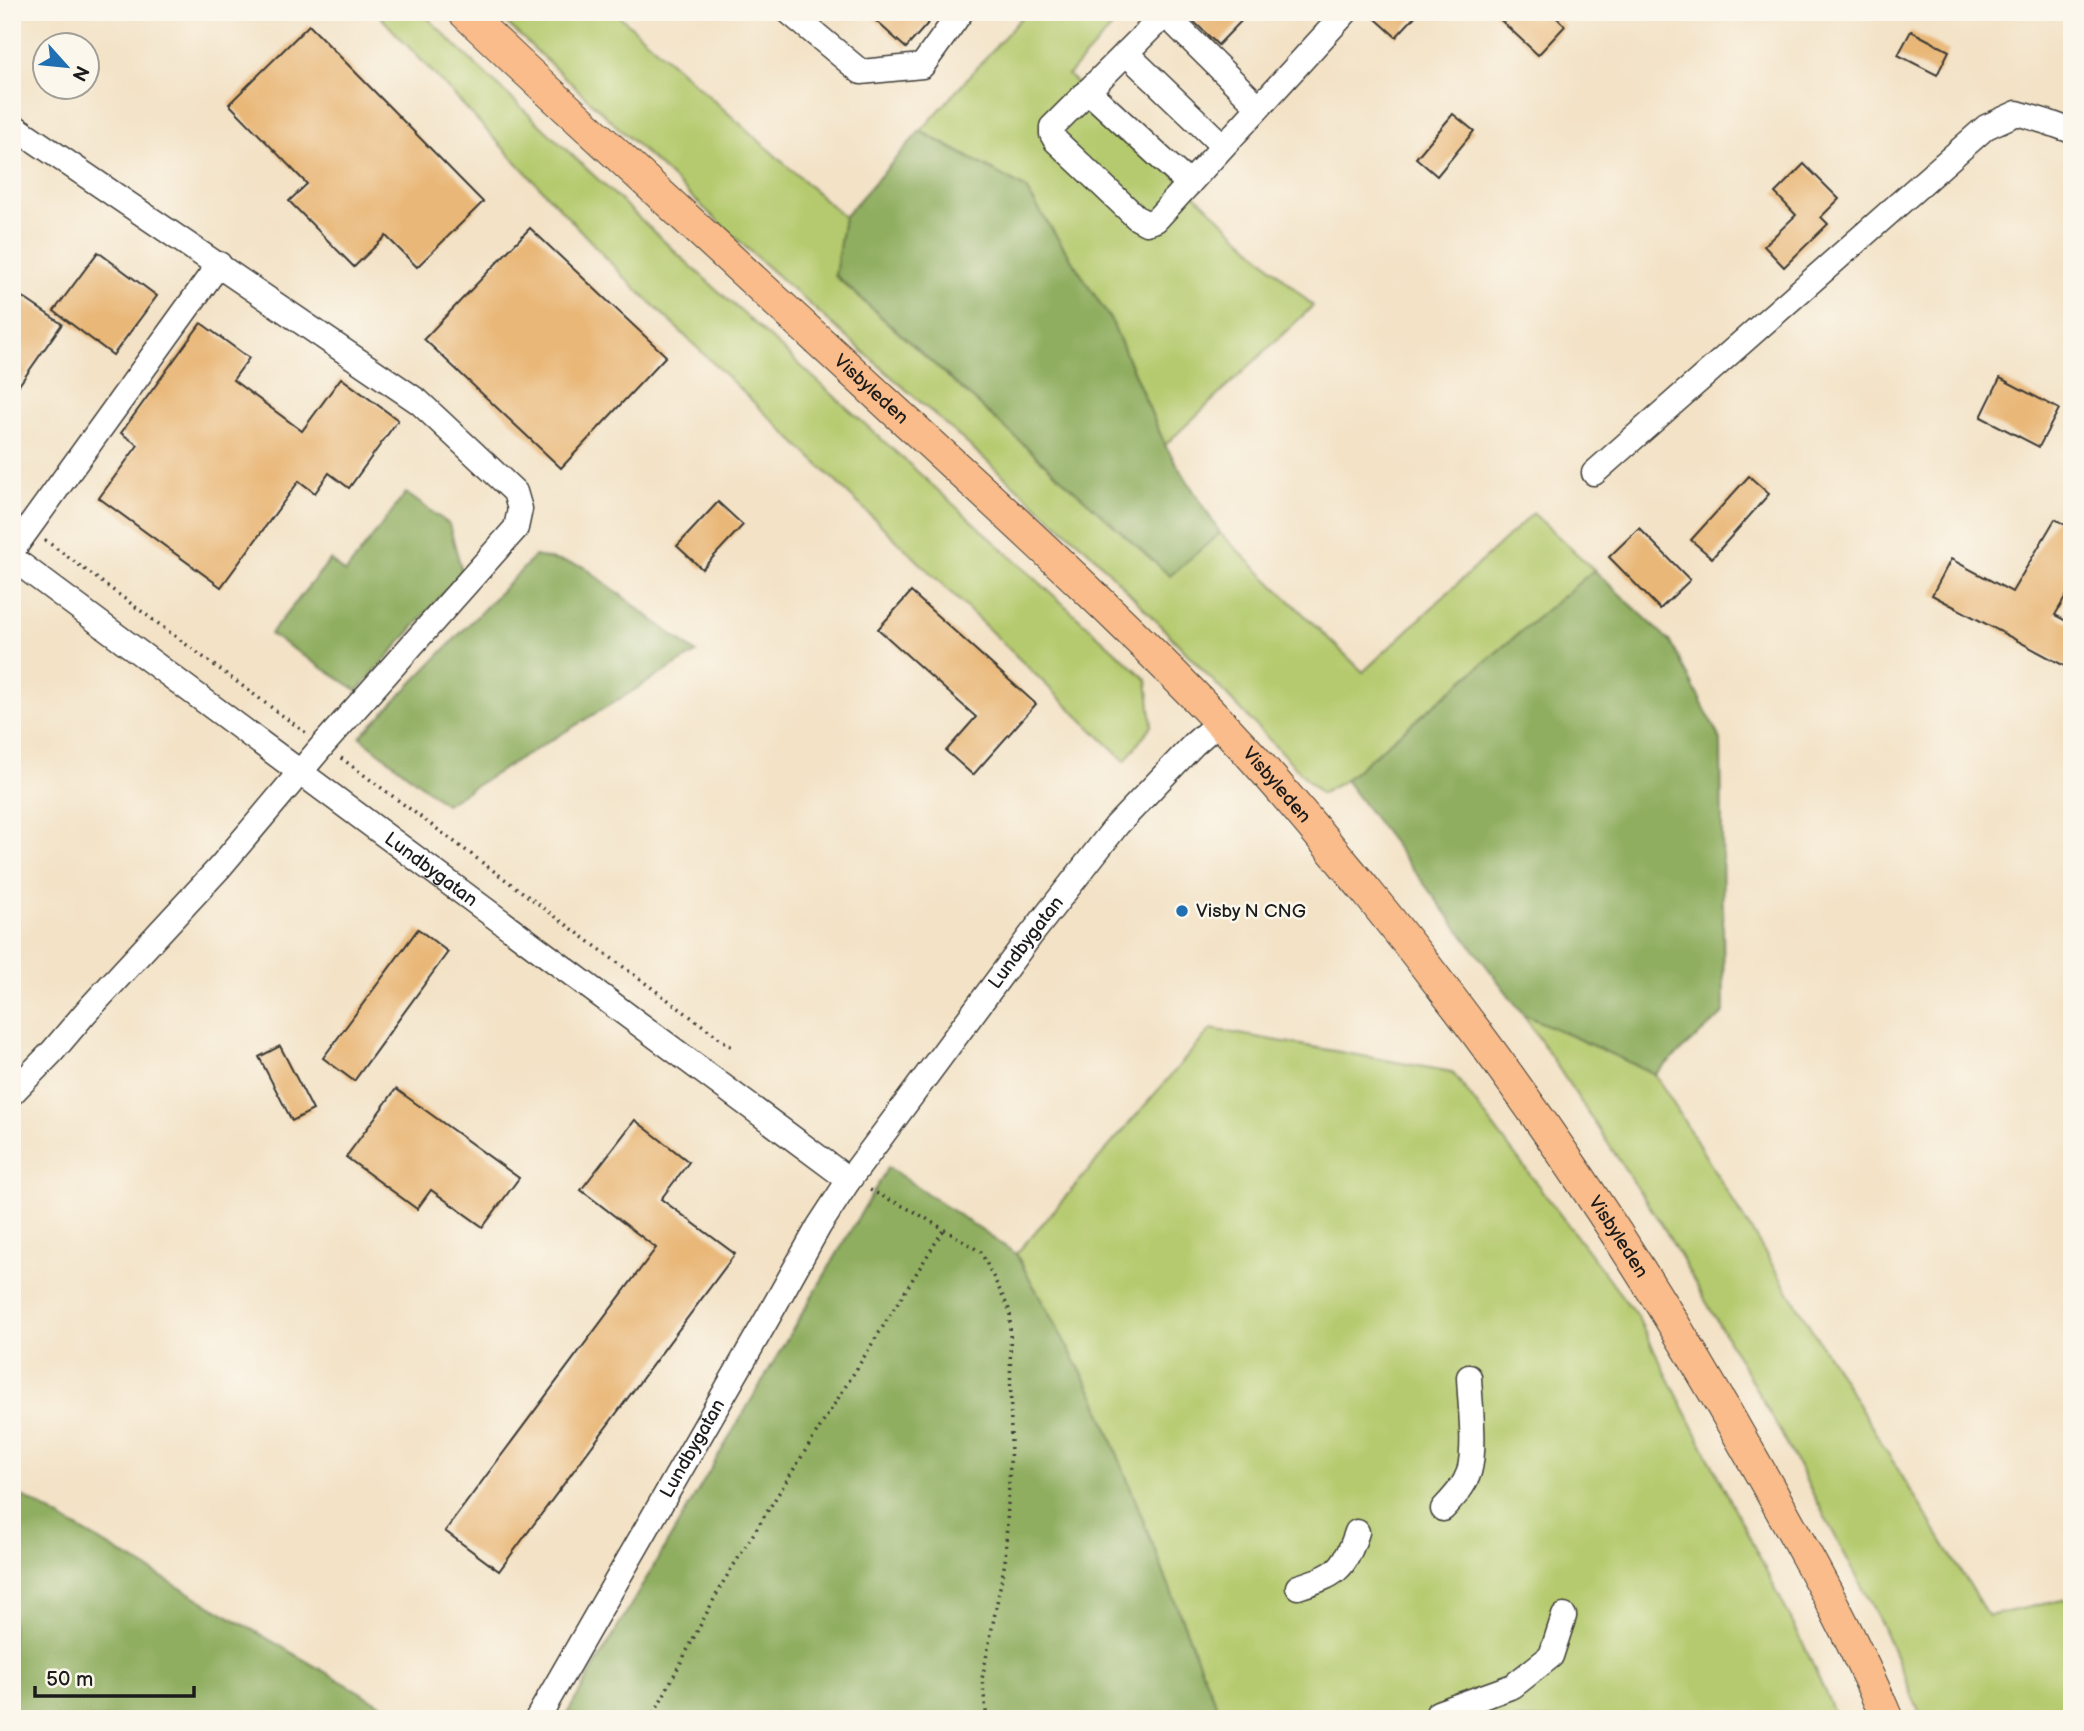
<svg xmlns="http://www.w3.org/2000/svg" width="2084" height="1731" font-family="'Balsamiq Sans',sans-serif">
<rect width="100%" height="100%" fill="#fbf7ec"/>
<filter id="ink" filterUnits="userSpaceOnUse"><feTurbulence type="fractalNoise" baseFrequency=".0143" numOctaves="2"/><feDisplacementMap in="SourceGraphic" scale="14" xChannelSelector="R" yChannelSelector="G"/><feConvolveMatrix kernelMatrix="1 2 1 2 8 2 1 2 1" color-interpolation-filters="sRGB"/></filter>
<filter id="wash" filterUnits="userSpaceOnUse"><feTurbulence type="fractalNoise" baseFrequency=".00686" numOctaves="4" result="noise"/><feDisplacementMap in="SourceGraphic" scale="28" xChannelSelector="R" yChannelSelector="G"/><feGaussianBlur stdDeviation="1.57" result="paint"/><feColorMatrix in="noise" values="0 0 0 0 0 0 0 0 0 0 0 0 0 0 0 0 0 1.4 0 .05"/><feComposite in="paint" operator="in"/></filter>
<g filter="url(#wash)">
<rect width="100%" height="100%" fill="#f3e2c6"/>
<path fill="#b5ca6e" stroke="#687345" stroke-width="2" d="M376,12H422L460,50L682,258L1147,680L1152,725L1125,761L623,276Z
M495,12H615L844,217L835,276L1170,575L1220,533L1363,672L1533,513L1594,570L1345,780L1321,794L1093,555L753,254Z
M1026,12H1126L1068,75L1313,306L1165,445L1112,322L1025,188L921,131Z
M1523,1014L1655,1074L1988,1616L2067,1599L2072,1601V1719H1922L1882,1625L1775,1422L1665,1230Z
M1211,1029L1452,1072L1637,1316L1803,1643L1837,1719H1223L1210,1691L1095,1397L1016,1254Z"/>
<path fill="#90ae61" stroke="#56653e" stroke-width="2" d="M920,131L1025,188L1112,322L1165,445L1220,533L1170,576L835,275L844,217Z
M406,493L449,524L462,572L358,691L270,634L330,560L345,573Z
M535,556L583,566L696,653L445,804L360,737Z
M1594,570L1671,642L1721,741L1724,1013L1655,1074L1523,1014L1345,780Z
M888,1167L1016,1254L1095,1397L1210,1691L1223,1719H564Z
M12,1490L406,1719H12Z"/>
<g id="blocks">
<path fill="#e9b879" d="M866,12H938L906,48Z
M1184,12H1250L1218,45Z
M1368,12H1419L1396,37Z
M1492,12H1551L1565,26L1538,55Z
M309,25L483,202L417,267L386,236L354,267L289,201L307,184L229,104Z
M1911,31L1949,51L1937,75L1898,55Z
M1453,114L1474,131L1437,176L1416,158Z
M1804,164L1839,199L1821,217L1828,224L1784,267L1764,246L1796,215L1775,193Z
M530,228L666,356L561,468L424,339Z
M98,252L157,296L113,355L54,311Z
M12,290L62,324L12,395Z
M201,323L249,358L233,380L302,431L341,378L398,420L349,488L329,473L315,493L299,481L221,587L99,498L138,445L121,433Z
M2000,378L2059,409L2039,447L1981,417Z
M1749,476L1769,494L1712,558L1691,540Z
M718,502L743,525L702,569L677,546Z
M2055,519L2072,529V586L2055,615L2072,624V670L1932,595L1951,559L2012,592Z
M1639,528L1690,580L1660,609L1609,557Z
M911,592L1036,704L973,775L946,751L976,717L878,629Z
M418,929L448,952L354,1081L323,1058Z
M280,1046L313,1110L292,1121L259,1057Z
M396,1089L519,1178L483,1227L431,1190L417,1209L346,1157Z
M635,1120L689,1162L661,1199L735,1254L499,1571L445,1531L656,1248L581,1190Z"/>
</g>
</g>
<g filter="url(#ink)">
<use href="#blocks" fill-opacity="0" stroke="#3c3a36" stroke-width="2"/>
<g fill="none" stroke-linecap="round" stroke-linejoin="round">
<defs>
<g id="minor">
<path d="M789,12L861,72L922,66L961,12"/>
<path d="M1126,53L1223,146"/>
<path d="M1088,91L1189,184"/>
<path d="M1259,107L1170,19H1163L1153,26L1052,127V134L1056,141L1137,218L1146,223L1156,220L1346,12"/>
<path d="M12,125L419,402L515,492L520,509L516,528L323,745L220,867L86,1012L52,1052L12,1093"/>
<path d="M1594,473L1986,127L2017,113L2047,122L2072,131"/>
<path d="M12,551L219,264"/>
<path id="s1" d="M12,558L849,1180"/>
<path d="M1443,1509C1453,1498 1464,1487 1469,1472C1476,1448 1470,1403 1469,1377"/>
<path d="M1298,1587C1336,1575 1344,1571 1357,1532"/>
<path id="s2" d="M537,1719L767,1319L819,1226L849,1180L1031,935L1117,825L1194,744L1219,722"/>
<path d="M1439,1719L1438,1713L1513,1686L1551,1656L1564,1616"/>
</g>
<g id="major">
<path id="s3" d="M464,12L519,64C644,180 769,296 895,411C1015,521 1136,631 1247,751C1289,797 1328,845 1367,892C1513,1071 1639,1256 1752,1458C1800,1543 1849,1629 1887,1719"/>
</g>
</defs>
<use href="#minor" stroke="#3c3a36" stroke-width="27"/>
<use href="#major" stroke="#3c3a36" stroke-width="34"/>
<path stroke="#3c3a36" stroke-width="3.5" stroke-dasharray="2 5" stroke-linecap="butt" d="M45,540L306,733
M341,758L733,1048
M870,1190L917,1213L981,1252L1010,1311L1011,1444L1005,1562L982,1679L987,1719
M651,1719L722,1584L944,1229"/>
<use href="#minor" stroke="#fff" stroke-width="24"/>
<use href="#major" stroke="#f9bc8a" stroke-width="32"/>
</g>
</g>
<circle fill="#1f6fb2" stroke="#fbf7ec" stroke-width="2.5" cx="1182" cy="911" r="7"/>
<g text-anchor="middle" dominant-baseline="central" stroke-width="5" stroke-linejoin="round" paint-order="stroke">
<g font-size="19" fill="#1c1c1c" stroke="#fbf7ec">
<text stroke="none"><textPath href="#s3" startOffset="555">Visbyleden</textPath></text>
<text stroke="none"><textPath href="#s3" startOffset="1122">Visbyleden</textPath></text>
<text stroke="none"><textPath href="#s1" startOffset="522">Lundbygatan</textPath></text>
<text stroke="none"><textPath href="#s2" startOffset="919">Lundbygatan</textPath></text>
<text stroke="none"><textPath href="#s3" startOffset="1689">Visbyleden</textPath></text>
<text stroke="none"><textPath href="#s2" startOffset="312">Lundbygatan</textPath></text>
</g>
<g font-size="19" fill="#1c1c1c" stroke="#fbf7ec" text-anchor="start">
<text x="1196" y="911">Visby N CNG</text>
</g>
</g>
<rect width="2084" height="1731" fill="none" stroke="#fbf7ec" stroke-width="42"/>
<g transform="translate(66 66) rotate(117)"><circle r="33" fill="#fbf7ec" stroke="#a29f99" stroke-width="2"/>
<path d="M0-5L12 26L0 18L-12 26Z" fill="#1f6fb2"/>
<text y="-10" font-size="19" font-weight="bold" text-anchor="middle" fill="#1c1c1c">N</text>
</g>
<path d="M35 1686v10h159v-10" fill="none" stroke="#1c1c1c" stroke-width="3.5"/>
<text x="46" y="1686" font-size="21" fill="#1c1c1c" stroke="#fbf7ec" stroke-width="5" paint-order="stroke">50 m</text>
</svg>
